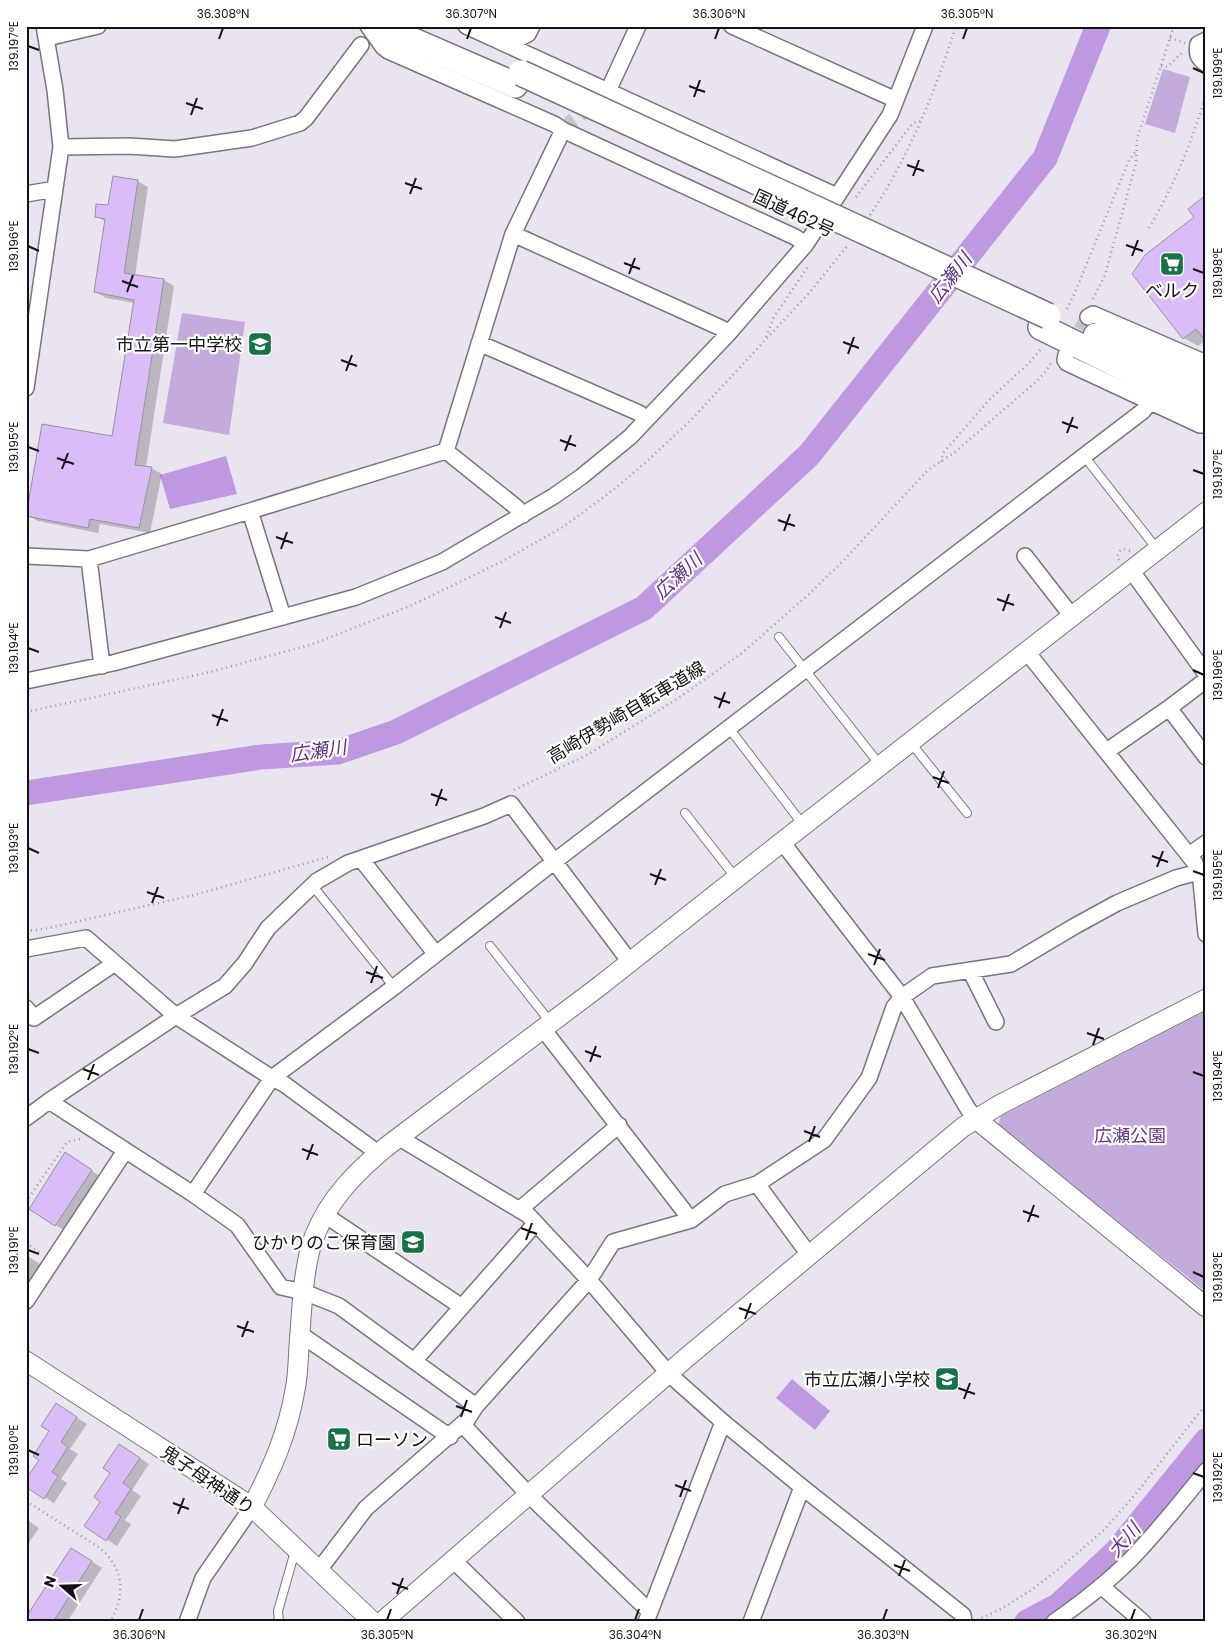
<svg xmlns="http://www.w3.org/2000/svg" width="1232" height="1648" font-family="Poppins,'Noto Sans JP',sans-serif">
<rect width="100%" height="100%" fill="#eae4f0"/>
<path fill="#c3abdb" d="M1163,69L1190,77L1175,133L1145,124Z
M182,313L245,322L229,435L163,423Z
M1206,1011V1292L998,1125L1001,1116Z"/>
<path fill="#be99e1" d="M226,456L237,494L170,509L160,475Z
M792,1379L830,1411L815,1430L776,1398Z"/>
<path fill="#0003" d="M137,181L148,187L135,276L164,280L174,286L146,467L151,468L162,474L150,533L100,524L98,533L38,521L27,515L113,437L134,303L106,298L96,292L106,222L96,216Z
M1195,217L1206,340L1198,346L1184,338Z
M76,1160L101,1177L66,1231L55,1225Z
M26,1255L43,1266L26,1292Z
M67,1411L87,1424L70,1449L78,1454L61,1479L67,1483L54,1503L44,1497L41,1459Z
M130,1451L149,1464L132,1490L141,1496L125,1520L131,1524L117,1546L86,1526L102,1501Z
M26,1519L39,1528L26,1547Z
M82,1555L102,1568L67,1622H30Z"/>
<g fill="none" stroke-linecap="round" stroke-linejoin="round">
<path stroke="#be99e1" stroke-width="25" d="M26,793L261,757L338,752L396,732L644,608L809,455L1045,158L1098,26
M1027,1622L1059,1605L1116,1552L1206,1441"/>
</g>
<path fill="#dabdf8" stroke="#97929c" d="M113,176L138,180L124,273L164,279L135,465L152,467L139,528L90,519L88,528L26,516L42,424L112,436L134,300L94,292L105,219L95,217L96,204L108,205Z
M1206,195V341L1196,329L1183,339L1132,274L1145,255L1194,217L1188,209Z
M65,1152L92,1170L55,1226L29,1209Z
M56,1403L77,1417L61,1442L68,1447L52,1472L58,1476L44,1499L26,1487V1479L39,1460L33,1456L49,1431L41,1426Z
M119,1444L140,1458L123,1483L131,1489L115,1513L121,1517L106,1541L84,1526L100,1502L94,1497L110,1473L103,1468Z
M71,1548L92,1561L53,1622H26V1617Z"/>
<g fill="none" stroke-linecap="round" stroke-linejoin="round">
<path stroke="#cac4cf" stroke-width="15" stroke-dasharray="15 8" stroke-linecap="butt" d="M563,130L573,120L596,103
M1069,350L1088,317"/>
<defs>
<path id="service" d="M1084,456L1157,549
M779,637L880,765
M729,728L804,826
M911,743L967,813
M685,813L736,878
M312,885L394,987
M490,946L551,1023
M279,1622L278,1611L295,1551"/>
<path id="minor" d="M368,26L383,47L388,51L554,124L563,130L795,237L806,244
M466,26L837,196
M494,26L522,37L528,34L532,26
M732,26L896,100
M47,38L98,26
M1206,40L1198,44C1196,54 1198,58 1206,64
M608,91L638,26
M61,147L129,146L175,149L252,138L300,123L306,118L361,45
M26,194L55,189
M513,234L721,328L728,334
M1088,317L1093,314L1206,363
M479,343L639,413L647,419
M1066,355L1065,360L1067,363L1200,425H1206
M26,388L61,147L55,90L44,26
M446,451L513,234L563,130
M446,451L516,507L523,515
M250,511L283,617
M26,556L89,559L250,511L446,451
M1025,556L1071,615
M89,559L102,666
M1131,570L1206,674
M1027,652L1195,863L1201,881L1206,934
M1206,680L1169,708L1206,757
M26,681L113,663L356,597L442,562L554,496L581,477L630,437L647,419L728,334L806,244L890,115L925,26
M1107,751L1169,708
M782,842L902,997L968,1109L976,1119
M1189,855L1206,843
M361,859L435,953
M26,949L86,938L176,1016L49,1101
M970,970L996,1022
M26,1008L34,1018L115,963
M26,1118L49,1101L193,1194L237,1225L281,1287L304,1292L339,1306L414,1361L535,1224
M398,1137L528,1215L589,1280L669,1374L723,1422L802,1487L963,1615L964,1622
M378,1153L284,1084L272,1078L176,1016L225,986L245,963L268,928L317,881L348,863L484,816L511,804L630,962
M757,1184L810,1256
M193,1194L272,1078L394,987L555,861L1084,456L1143,411L1150,402
M519,1210L619,1125
M325,1215L462,1307
M691,1220L725,1194L757,1184L824,1140L869,1078L894,1007L902,997L932,976L1011,964L1075,926L1117,903L1176,878L1206,870
M26,1301L125,1151
M300,1334L450,1437
M414,1361L476,1406
M463,1425L529,1495L650,1612
M453,1560L517,1622
M319,1570L366,1508L467,1420L476,1406L589,1280L613,1242L691,1220L543,1029
M1101,1586L1143,1622
M187,1622L203,1578L252,1507
M646,1622L723,1422
M751,1622L802,1487
M1054,1622C1081,1603 1108,1582 1131,1559C1158,1531 1182,1501 1206,1471"/>
<path id="tertiary" d="M976,1119L1206,1307
M26,1361L252,1507L373,1622
M252,1507C272,1469 288,1432 295,1390C299,1371 298,1351 300,1333C302,1304 304,1261 315,1235C329,1199 357,1171 386,1147L601,985L782,842L1206,512
M382,1622L686,1358L963,1127L1001,1104L1206,999"/>
<path id="trunk" d="M379,26L515,85
M1041,327L1163,387L1206,407
M1096,336L1206,384"/>
</defs>
<use href="#service" stroke="#79747e" stroke-width="10"/>
<use href="#minor" stroke="#79747e" stroke-width="18"/>
<use href="#tertiary" stroke="#79747e" stroke-width="21"/>
<use href="#trunk" stroke="#79747e" stroke-width="28"/>
<path stroke="#9b969f" stroke-width="2.5" stroke-dasharray="1 4" stroke-linecap="butt" d="M1170,38L1185,43
M1161,66L1167,67L1184,51
M856,197L913,123L921,121
M870,215C909,157 935,92 956,26
M1149,228C1174,186 1192,141 1206,95
M1093,299L1105,275L1136,163L1137,139L1174,26
M1067,309L1076,290L1129,160L1136,151
M766,337L774,317L809,265
M941,462L943,453L989,400L1028,364L1042,348
M1119,560L1117,557L1120,551L1124,549L1130,551
M26,712L206,673L310,645L410,606L501,562L563,527L617,487L645,463L691,420L743,364L810,292L848,245
M514,790L587,755L680,697L742,653L808,595L843,561L928,470L955,452L1037,381L1046,371L1051,363
M26,931L44,929L194,895L328,857
M26,1202L67,1142L80,1139
M26,1243L42,1254
M26,1501L100,1548C124,1569 126,1594 110,1622
M977,1620L1001,1609L1030,1591L1060,1568L1105,1529L1138,1491L1206,1404"/>
<use href="#service" stroke="#fff" stroke-width="8"/>
<use href="#minor" stroke="#fff" stroke-width="15"/>
<use href="#tertiary" stroke="#fff" stroke-width="19"/>
<use href="#trunk" stroke="#fff" stroke-width="25"/>
<defs>
<path id="trunk-bridge" d="M521,73L1048,316"/>
</defs>
<use href="#trunk-bridge" stroke="#79747e" stroke-width="28" stroke-linecap="butt"/>
<use href="#trunk-bridge" stroke="#fff" stroke-width="25"/>
</g>
<path fill="none" stroke="#141216" stroke-width="2" d="M219,39L223,28M467,39L471,28M715,39L719,28M963,39L967,28M28,46L39,50M1193,68L1204,73M689,86L705,92M694,97L700,80M186,103L203,109M191,115L197,98M907,165L924,171M913,176L919,160M405,183L422,189M410,194L416,178M1126,245L1143,251M28,246L39,251M1132,256L1138,240M624,263L640,269M1193,269L1204,273M629,274L635,258M122,281L138,287M127,292L133,275M843,342L859,348M848,354L854,337M341,360L357,366M346,371L352,355M1062,422L1078,428M1067,433L1073,417M560,440L576,446M28,447L39,451M565,451L571,435M57,458L74,464M62,469L68,453M1193,470L1204,474M778,520L795,526M784,531L790,514M276,537L293,543M281,549L287,532M997,599L1014,605M1003,611L1009,594M495,617L511,623M500,628L506,612M28,648L39,652M1193,670L1204,675M714,697L730,703M719,708L725,692M212,715L228,721M217,726L223,709M933,777L949,783M938,788L944,771M431,794L447,800M436,806L442,789M28,848L39,853M1152,856L1168,862M1157,867L1163,851M1193,871L1204,875M650,874L666,880M655,885L661,869M147,892L164,898M152,903L158,887M868,954L885,960M874,965L880,949M366,972L383,978M371,983L377,966M1087,1033L1104,1039M1093,1045L1099,1028M28,1049L39,1053M585,1051L601,1057M590,1062L596,1046M83,1069L99,1075M1193,1072L1204,1076M88,1080L94,1064M804,1131L820,1137M809,1142L815,1126M302,1149L318,1155M307,1160L313,1144M1023,1211L1039,1217M1028,1222L1034,1205M521,1228L537,1234M526,1240L532,1223M28,1250L39,1254M1193,1272L1204,1277M739,1308L756,1314M745,1319L751,1303M237,1326L254,1332M242,1337L248,1321M958,1388L975,1394M964,1399L970,1383M456,1406L472,1412M461,1417L467,1400M28,1450L39,1455M1193,1473L1204,1477M675,1485L691,1491M680,1497L686,1480M173,1503L189,1509M178,1514L184,1498M894,1565L910,1571M899,1576L905,1560M392,1583L408,1589M397,1594L403,1578M139,1620L143,1609M387,1620L391,1609M635,1620L639,1609M883,1620L887,1609M1131,1620L1135,1609"/>
<defs>
<symbol id="supermarket-square" viewBox="-11 -11 22 22"><rect x="-9" y="-9" width="18" height="18" rx="4" fill="#167247" stroke="#fff"/><path d="M-6-5.5h2.5l.6 2H6L4.5 2H-2.5L-4.4-4H-6ZM-1.5 3.2a1.3 1.3 0 1 0 .1 0ZM3 3.2a1.3 1.3 0 1 0 .1 0Z" fill="#fff"/></symbol>
<symbol id="school-square" viewBox="-11 -11 22 22"><rect x="-9" y="-9" width="18" height="18" rx="4" fill="#167247" stroke="#fff"/><path d="M0-5L7-2L0 1L-7-2ZM-4 1L0 2.5L4 1V4Q0 6-4 4Z" fill="#fff"/></symbol>
</defs>
<g fill-rule="evenodd">
<use href="#supermarket-square" x="1158" y="250" width="28" height="28"/>
<use href="#school-square" x="246" y="330" width="28" height="28"/>
<use href="#school-square" x="399" y="1228" width="28" height="28"/>
<use href="#school-square" x="933" y="1365" width="28" height="28"/>
<use href="#supermarket-square" x="325" y="1425" width="28" height="28"/>
</g>
<g text-anchor="middle" dominant-baseline="central" stroke-width="4.5" stroke-linejoin="round" paint-order="stroke">
<g font-size="18" fill="#141216" stroke="#fff">
<text transform="translate(794 213) rotate(25)">国道462号</text>
<text transform="translate(626 712) rotate(-31)">高崎伊勢崎自転車道線</text>
<text transform="translate(208 1480) rotate(34)">鬼子母神通り</text>
</g>
<g font-size="18" fill="#141216" stroke="#fff" text-anchor="end">
<text x="1172" y="290" text-anchor="middle">ベルク</text>
<text x="242" y="344">市立第一中学校</text>
<text x="396" y="1242">ひかりのこ保育園</text>
<text x="930" y="1379">市立広瀬小学校</text>
<text x="356" y="1439" text-anchor="start">ローソン</text>
</g>
<g font-size="18" fill="#64358a" stroke="#fff">
<text x="1130" y="1135">広瀬公園</text>
</g>
<g font-size="19" font-style="italic" fill="#5e2f83" stroke="#fff">
<text transform="translate(950 278) rotate(-52)">広瀬川</text>
<text transform="translate(678 576) rotate(-43)">広瀬川</text>
<text transform="translate(318 751) rotate(-8)">広瀬川</text>
<text transform="translate(1124 1540) rotate(-49)">大川</text>
</g>
</g>
<rect width="1232" height="1648" fill="none" stroke="#ffffff" stroke-width="55"/>
<g transform="translate(62 1586) rotate(290)" stroke="#ffffff" stroke-width="4" paint-order="stroke">
<path d="M0-4L9 19L0 12L-9 19Z" fill="#141216"/>
<text y="-8" font-size="14" font-weight="bold" text-anchor="middle" fill="#141216">N</text>
</g>
<rect x="28" y="28" width="1176" height="1592" fill="none" stroke="#141216" stroke-width="2"/>
<g font-size="12" text-anchor="middle" fill="#141216">
<text x="223" y="18">36.308°N</text>
<text x="471" y="18">36.307°N</text>
<text x="719" y="18">36.306°N</text>
<text x="967" y="18">36.305°N</text>
<text transform="translate(14 46) rotate(-90)" y="4">139.197°E</text>
<text transform="translate(1218 73) rotate(-90)" y="4">139.199°E</text>
<text transform="translate(14 246) rotate(-90)" y="4">139.196°E</text>
<text transform="translate(1218 273) rotate(-90)" y="4">139.198°E</text>
<text transform="translate(14 447) rotate(-90)" y="4">139.195°E</text>
<text transform="translate(1218 474) rotate(-90)" y="4">139.197°E</text>
<text transform="translate(14 648) rotate(-90)" y="4">139.194°E</text>
<text transform="translate(1218 675) rotate(-90)" y="4">139.196°E</text>
<text transform="translate(14 848) rotate(-90)" y="4">139.193°E</text>
<text transform="translate(1218 875) rotate(-90)" y="4">139.195°E</text>
<text transform="translate(14 1049) rotate(-90)" y="4">139.192°E</text>
<text transform="translate(1218 1076) rotate(-90)" y="4">139.194°E</text>
<text transform="translate(14 1250) rotate(-90)" y="4">139.191°E</text>
<text transform="translate(1218 1277) rotate(-90)" y="4">139.193°E</text>
<text transform="translate(14 1450) rotate(-90)" y="4">139.190°E</text>
<text transform="translate(1218 1477) rotate(-90)" y="4">139.192°E</text>
<text x="139" y="1639">36.306°N</text>
<text x="387" y="1639">36.305°N</text>
<text x="635" y="1639">36.304°N</text>
<text x="883" y="1639">36.303°N</text>
<text x="1131" y="1639">36.302°N</text>
</g>
</svg>
